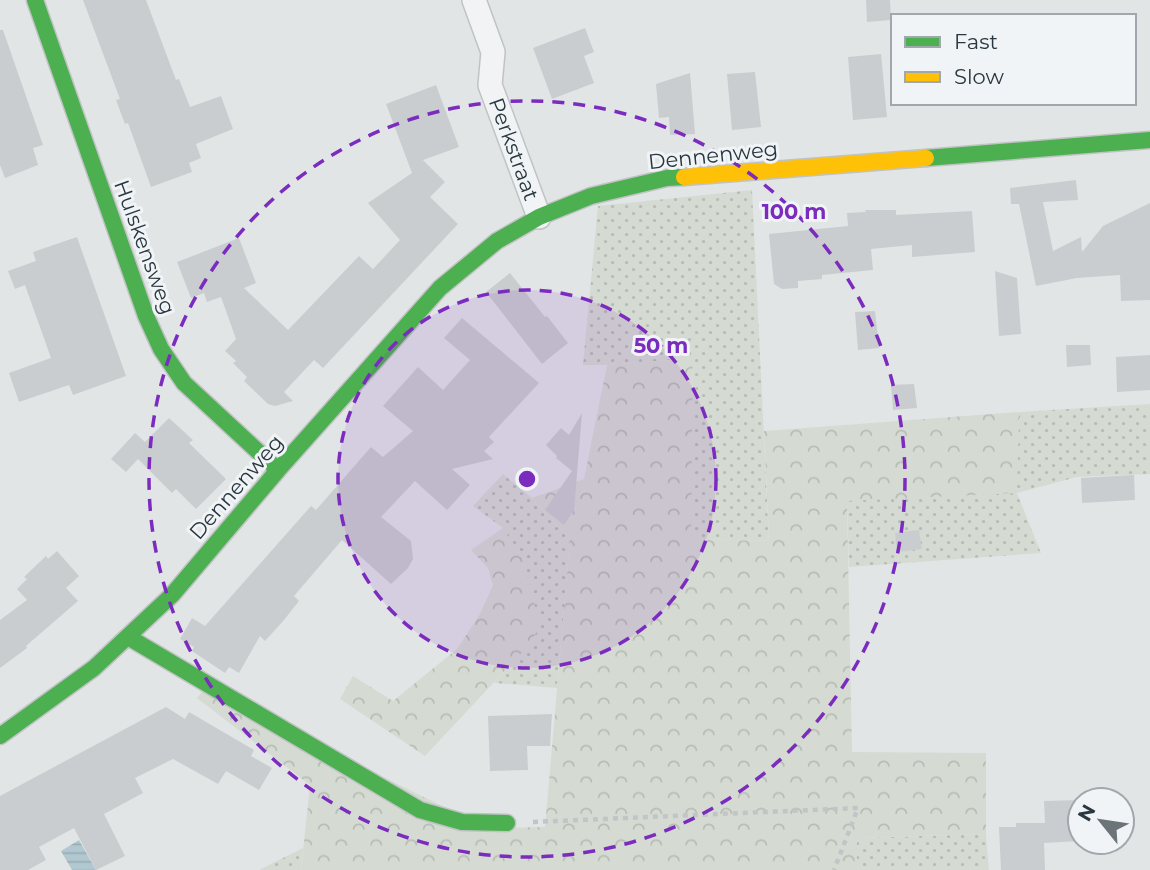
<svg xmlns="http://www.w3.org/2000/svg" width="1150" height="870" font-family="Montserrat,sans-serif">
<defs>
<pattern id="grass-dots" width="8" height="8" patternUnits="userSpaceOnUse" patternTransform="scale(1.75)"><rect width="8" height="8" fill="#d5dbd2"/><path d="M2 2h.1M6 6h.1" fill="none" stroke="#b7bdb5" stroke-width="1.8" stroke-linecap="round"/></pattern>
<pattern id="forest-crowns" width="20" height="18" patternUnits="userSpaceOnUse" patternTransform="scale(1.75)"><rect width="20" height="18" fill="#d5dbd2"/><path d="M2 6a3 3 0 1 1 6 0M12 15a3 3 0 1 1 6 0" fill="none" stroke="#b7bdb5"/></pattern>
<pattern id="water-rules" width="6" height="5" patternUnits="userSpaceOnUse" patternTransform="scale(1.75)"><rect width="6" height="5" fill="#b2c8d0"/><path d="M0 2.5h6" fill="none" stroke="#99acb4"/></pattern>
</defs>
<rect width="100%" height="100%" fill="#e2e5e6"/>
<path fill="url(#grass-dots)" d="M752,190L769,541L690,539L693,358L607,365H583L598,206Z
M1150,404V474L1077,477L1017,493L1041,553L849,567L847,500L1016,493L1019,412Z
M503,474L532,498L570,540L557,688L494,683L527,646L503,528L473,506Z
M986,834L989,870H857V838Z
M303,848L301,870H259Z"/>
<path fill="url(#forest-crowns)" d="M693,358L691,539L769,541L764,431L1019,412L1017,493L847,501L852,752L986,753V834L857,838V870H301L310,785L197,698L204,689L487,828L545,827L570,540L532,498L584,479L607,365Z
M503,528L524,560L540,627L527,647L425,756L340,699L353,676L393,701L457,649L480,614L493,585L488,568L471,550Z"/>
<path fill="url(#water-rules)" d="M79,840L96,870H72L61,851Z"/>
<path fill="#cacdcf" d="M83,0H146L176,80L179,79L190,107L221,96L233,129L196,144L201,158L189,163L192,172L151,187L128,123L125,124L116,100L120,99Z
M866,0H890L891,20L867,22Z
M585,28L594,52L584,56L594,83L552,99L533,48Z
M0,30H3L43,145L33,148L38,165L5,178L0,165Z
M881,54L887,117L853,120L848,57Z
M755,72L761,127L732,130L727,74Z
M690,73L695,134L670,135L669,117L659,118L656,84Z
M436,85L459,147L423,160L445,182L430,197L458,224L323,368L314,360L284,392L293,401L275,406L268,404L244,381L247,377L233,363L236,361L225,351L236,339L221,297L207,302L204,293L191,298L177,262L239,238L256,283L244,288L288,330L359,256L373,269L400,240L368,203L412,173L386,104Z
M1076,180L1078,200L1043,202L1053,251L1081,237L1082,252L1103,226L1150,203V300L1121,301L1120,275L1077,278L1036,286L1019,204H1011L1010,188Z
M865,210H896V215L972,211L975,252L912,257V245L871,249L873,270L822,275V279L798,281V288L782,289L774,284L769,234L848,226L847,213L866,212Z
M77,237L126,376L73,395L69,385L19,402L9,373L51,358L25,285L15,289L8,271L36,261L33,252Z
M995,271L1017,278L1021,334L999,336Z
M510,273L545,317L547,316L568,343L542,364L486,292Z
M875,311L879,348L858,350L855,312Z
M462,318L539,383L489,437L494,442L484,451L493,459L452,469L470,485L447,510L415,481L381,517L411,541L413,559L408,568L391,584L342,540L294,596L299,601L284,620L265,641L260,636L239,673L229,667L225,673L192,651L194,647L180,639L192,618L205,626L311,506L316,510L371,447L383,457L413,431L383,406L418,367L443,390L470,360L444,338Z
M1066,345H1090L1091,365L1067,367Z
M1150,355V390L1117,392L1116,357Z
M914,384L917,408L893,410L891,385Z
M582,413L574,510L564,525L545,510L572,471L556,458L557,456L546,445L561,428L569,435Z
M169,418L193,440L189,443L226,479L196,509L176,489L172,493L138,459L126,472L111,459L135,433L145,442Z
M1134,475L1135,500L1082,503L1081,478Z
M919,530L922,549L897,552L895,533Z
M57,551L79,576L66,588L78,601L26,646L27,648L0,668V620L27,600L17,589L27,579L24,577L46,556L48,559Z
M166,707L185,719L189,712L254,750L251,756L272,768L259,790L226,771L218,784L173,759L135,778L143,793L104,814L125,856L96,870L74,828L39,847L46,860L28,870H0V796Z
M552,714L550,746H527L528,770L490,771L488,716Z
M1080,800V841L1044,843L1045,870H1001L999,827H1016V823H1045L1044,801Z"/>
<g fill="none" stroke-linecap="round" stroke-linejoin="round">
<defs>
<path id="street" d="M474,0L493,52L490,85L539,217"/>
<path id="fast" d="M35,0L146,316L161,349L184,383L278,470
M926,158L1150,140
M128,637L420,810L462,822L507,823
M0,736L94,668L172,595L278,470L440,288L497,241L539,217L591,196L667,178L684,177"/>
<path id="slow" d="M684,177L926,158"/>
</defs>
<use href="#street" stroke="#c0c3c4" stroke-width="26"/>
<use href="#fast" stroke="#c0c3c4" stroke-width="19"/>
<use href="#slow" stroke="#c0c3c4" stroke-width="19"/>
<path stroke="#c2c5c7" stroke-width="4.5" stroke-dasharray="5 5" stroke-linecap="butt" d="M533,822L858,808L834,870"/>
<use href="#street" stroke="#f1f3f4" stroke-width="23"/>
<use href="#fast" stroke="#4caf50" stroke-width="16"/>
<use href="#slow" stroke="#ffc107" stroke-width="16"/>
</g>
<circle cx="527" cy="479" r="189" fill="#7b2cbf" fill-opacity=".12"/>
<g fill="none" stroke="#7b2cbf" stroke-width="3.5" stroke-dasharray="12 9">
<circle cx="527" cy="479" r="189"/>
<circle cx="527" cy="479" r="378"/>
</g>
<g text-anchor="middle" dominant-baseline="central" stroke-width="6" stroke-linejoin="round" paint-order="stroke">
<g font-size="21" fill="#2a373f" stroke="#f0f4f6">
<text transform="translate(514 149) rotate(70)">Perkstraat</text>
<text transform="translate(713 155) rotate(-6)">Dennenweg</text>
<text transform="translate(145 247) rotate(70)">Hulskensweg</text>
<text transform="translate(236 487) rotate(-49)">Dennenweg</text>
</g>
</g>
<circle cx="527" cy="479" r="10" fill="#7b2cbf" stroke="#f0f4f6" stroke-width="3.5"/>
<g font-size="21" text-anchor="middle" font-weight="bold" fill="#7b2cbf" stroke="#f0f4f6" stroke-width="6" stroke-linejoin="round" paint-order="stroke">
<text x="794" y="219">100 m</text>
<text x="661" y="353">50 m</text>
</g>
<rect x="891" y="14" width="245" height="91" fill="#f0f4f6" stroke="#a1a8ad" stroke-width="2"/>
<rect x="905" y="37" width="35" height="10" fill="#4caf50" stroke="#a1a8ad" stroke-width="2"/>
<text x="954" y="49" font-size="21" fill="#2a373f">Fast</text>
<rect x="905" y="72" width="35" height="10" fill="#ffc107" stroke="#a1a8ad" stroke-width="2"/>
<text x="954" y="84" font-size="21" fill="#2a373f">Slow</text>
<g transform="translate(1101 821) rotate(300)"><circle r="33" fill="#f0f4f6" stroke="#a1a8ad" stroke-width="2"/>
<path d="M0-5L12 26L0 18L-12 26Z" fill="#6a7479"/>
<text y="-10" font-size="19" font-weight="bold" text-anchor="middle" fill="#2a373f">N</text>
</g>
</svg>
